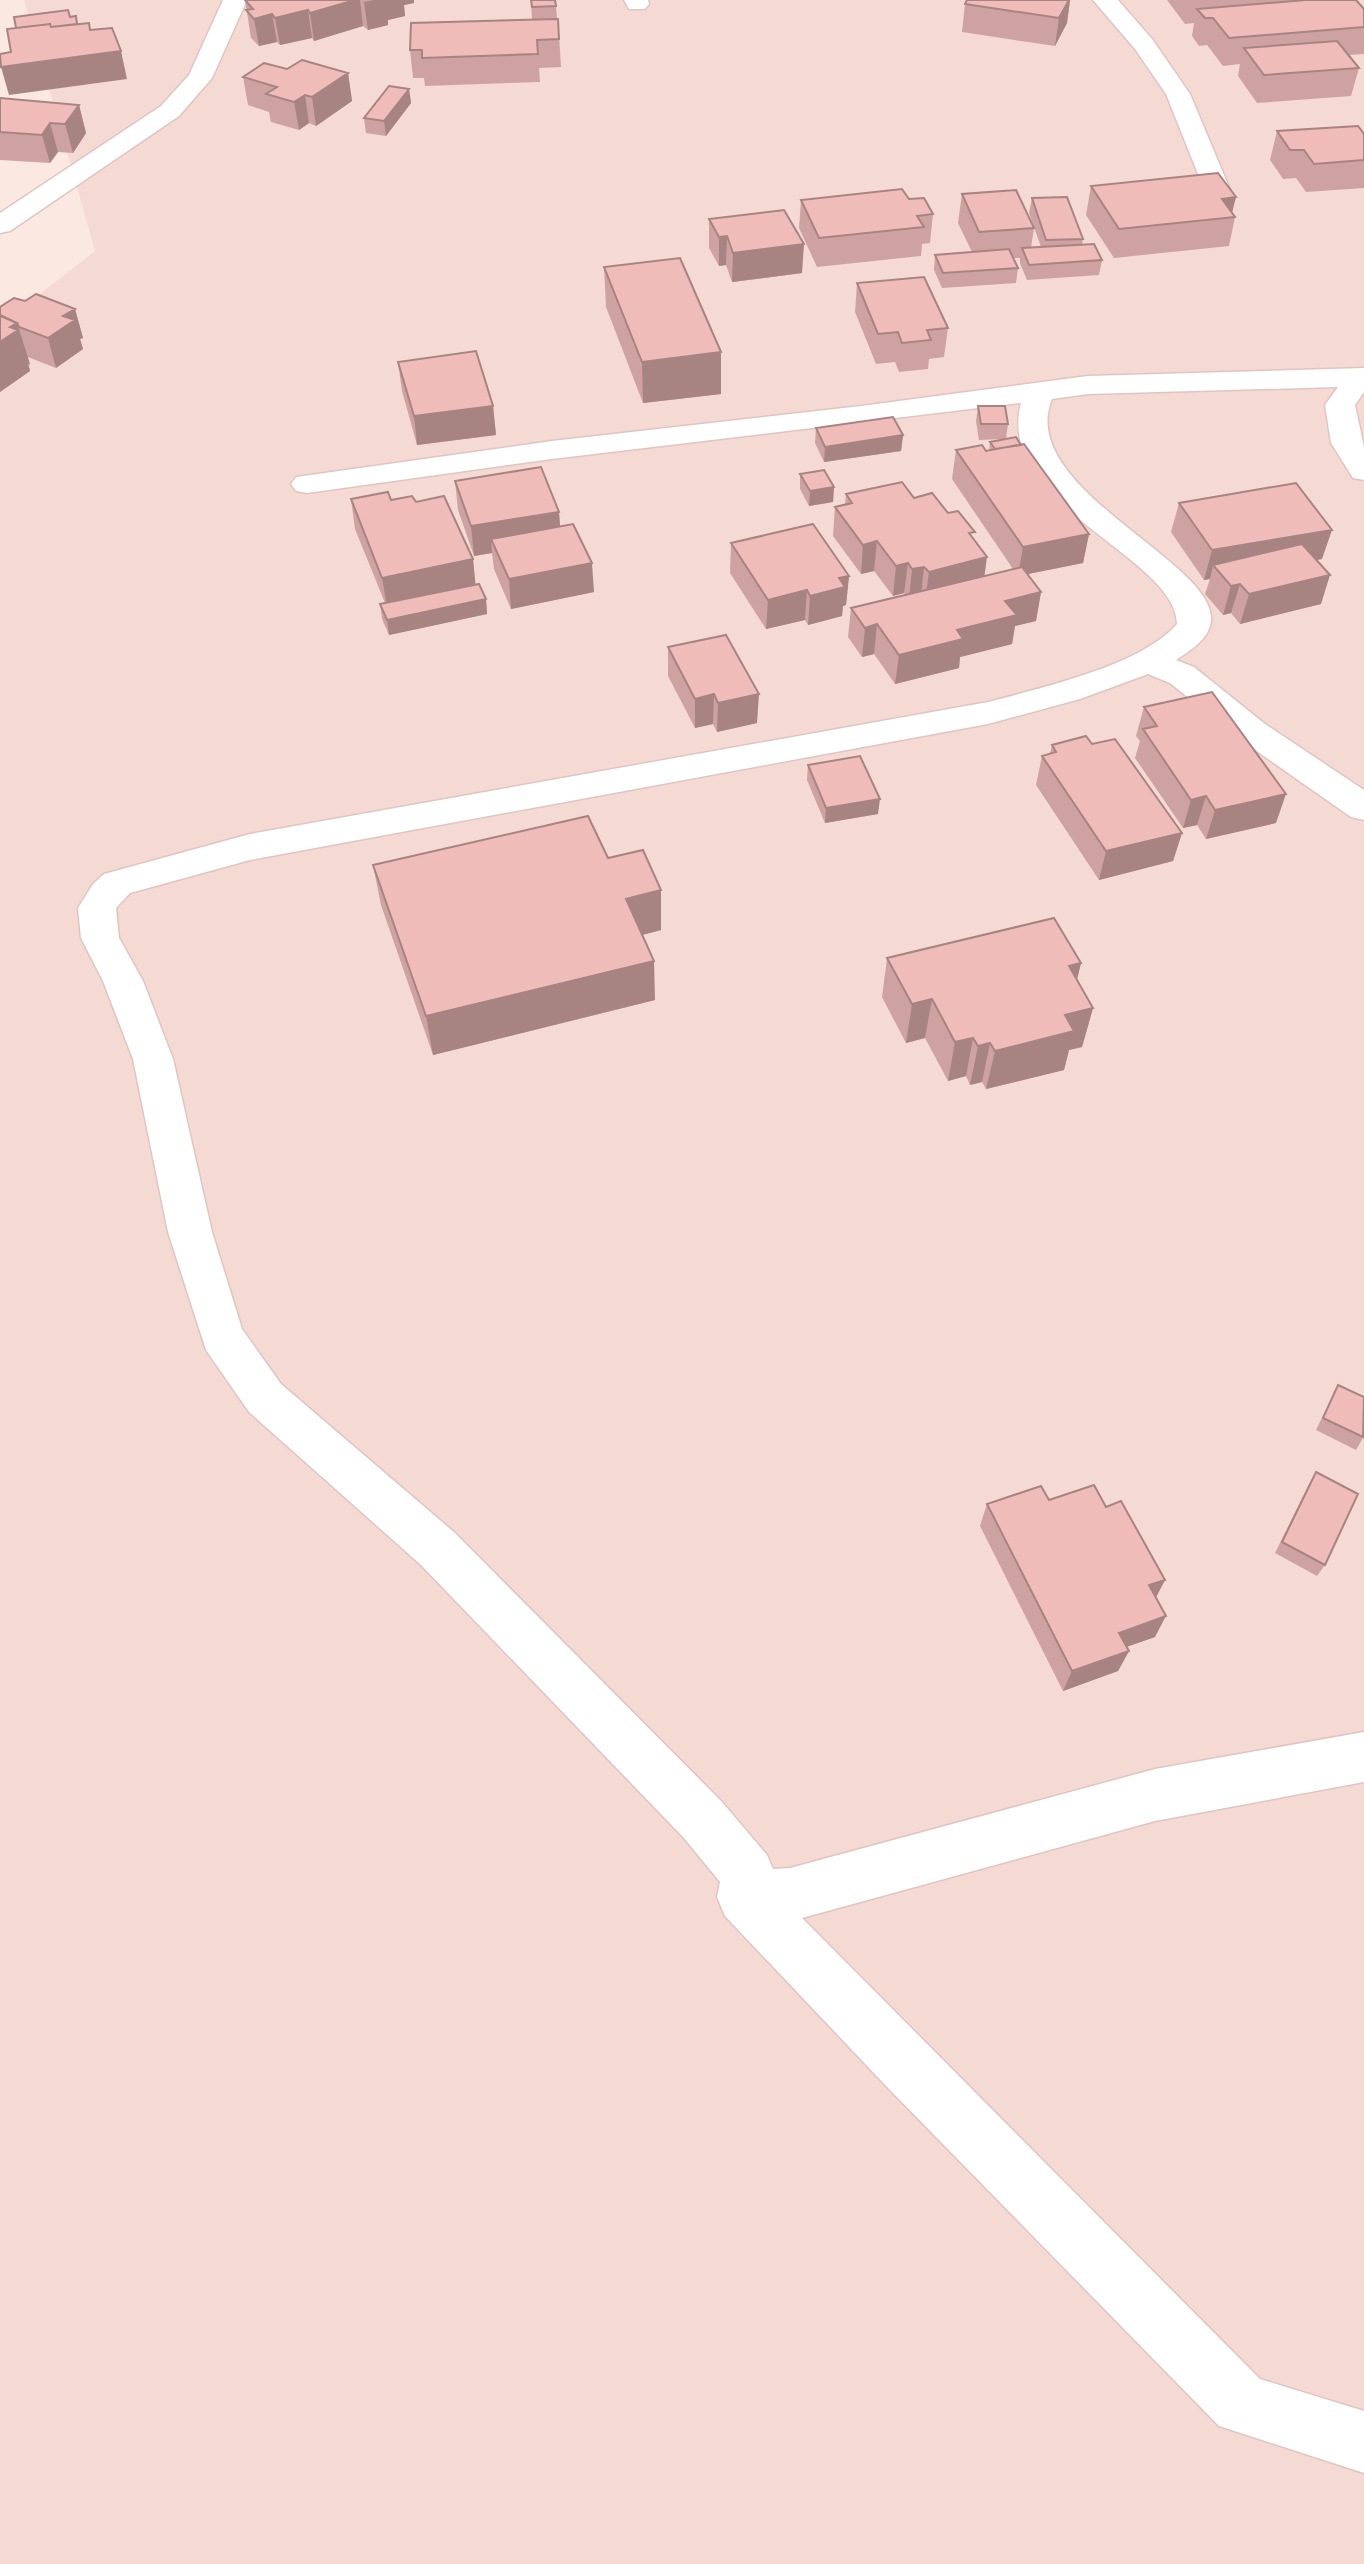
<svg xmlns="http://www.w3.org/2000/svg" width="1364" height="2564" font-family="Arial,sans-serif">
<rect width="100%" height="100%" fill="#fbe8e1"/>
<path fill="#f4dad3" d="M24,0H1364V2564H0V325L95,251Z"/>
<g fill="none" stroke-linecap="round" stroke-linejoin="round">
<defs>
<path id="minor" d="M223,0H247L212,78L179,116L10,231L0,233V213L161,106L189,75Z
M624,0H648L649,4L645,9H629Z
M1093,0H1118L1152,39L1190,94L1234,199L1230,205H1212L1208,199L1166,94L1135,49Z
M1364,368V392L1355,405L1364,447V480L1353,478L1331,443L1325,405L1338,387L1088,394L1052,399C1014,491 1229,566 1210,626C1206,641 1188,652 1176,660L1194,667L1265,724L1364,790V820L1351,817L1241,740L1170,683L1148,674L1080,699L988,724L250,860L130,893L116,908L119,938L143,981L173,1059L212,1232L242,1329L281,1384L455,1533L722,1802L767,1855L773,1869L790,1868L1155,1769L1364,1732V1782L1155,1821L802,1918L1260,2379L1364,2411V2473L1219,2426L888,2088L725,1916L717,1897L720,1882L684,1838L421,1565L249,1412L206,1350L168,1232L133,1059L103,981L81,938L78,908L93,884L104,874L250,834L988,702C1040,688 1143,665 1177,624C1176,556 994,506 1021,403L552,459L307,493L296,491L291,484L296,477L552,441L861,406L1088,376Z"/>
</defs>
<use href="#minor" stroke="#e1c4c1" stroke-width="3"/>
<use href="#minor" fill="#fff" fill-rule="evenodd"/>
</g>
<path fill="#cea2a0" d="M245,0H414V3L404,5L405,16L388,20V25L368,30L363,26L314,41L312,38L280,45L277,42L259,46L251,38Z
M531,0L556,6L557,19H558L561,67L539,68L540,82L425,86L424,78H413L410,50L532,20Z
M1070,0L1067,23L1055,46L962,32L965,4Z
M1167,0H1294L1293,1L1364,9V54L1348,55L1359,68L1351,96L1257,103L1238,76L1240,64L1223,66L1207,45L1199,46L1192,36L1194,23L1185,24Z
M348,73L352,101L316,126L309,123L299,130L271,122L269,112L248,105L243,77Z
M409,89L411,103L386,136L366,133L364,118Z
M0,98L79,105L86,133L73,153L58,152L50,163L0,160Z
M1277,131L1364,134V188L1306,192L1296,178L1283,179L1270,160Z
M1091,186L1232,212L1235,217L1229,246L1114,258L1086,215Z
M962,194L1034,228L1031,248L1041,247L1029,213L1032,198L1083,239L1082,245L1102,260L1099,275L1027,280L1020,263V258H1013L1018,268L1016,283L942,288L934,270L935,255L972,252L958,223Z
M909,199L933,214L930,243L922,244L921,256L817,267L799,228L801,200Z
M709,219L802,273L732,282L726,265L719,266L709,248Z
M604,267L721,352V394L643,403L606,307Z
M857,283L948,328L944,357L929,359L928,369L899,372L895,362L876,364L855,312Z
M25,301L75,309L83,338L80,339L83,349L56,368L28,357L30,371L0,392V307Z
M398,362L493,406L496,435L417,445L402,391Z
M978,406L1008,424L1006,439L1089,534L1083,563L1028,574L1041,592L1036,621L1015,626L1012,644L960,657L959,668L895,684L874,654L862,657L848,637L851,608L906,595L904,593L893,596L874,571L861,574L833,536L835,507L845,504L846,494L914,498L948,513L974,540L984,576L1013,569L952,479L956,450L989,451L990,442L1002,439L979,440L976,421Z
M816,428L903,435L901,451L824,462L815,443Z
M800,474L834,487L833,502L809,506L800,489Z
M455,481L559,512L560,526L594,592L511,609L494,569L492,553L474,556L458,510Z
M351,499L391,500L416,502L473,559L475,584L486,599L487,614L389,635L382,619L380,604L385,603L355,529Z
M1179,503L1322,559L1317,560L1321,604L1240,624L1231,613L1223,615L1205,594L1210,579L1204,580L1171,532Z
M731,543L849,576L846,605L843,606L842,616L808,625L805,620L766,629L730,573Z
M668,647L757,723L717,732L713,724L695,728L668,676Z
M1144,707L1276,823L1206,839L1197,825L1183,828L1135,758L1140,741L1136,736Z
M1092,744L1182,833L1173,861L1099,880L1036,785L1042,756L1050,754L1052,745Z
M808,765L878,814L825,823L807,780Z
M608,858L661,930L642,935L655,1000L433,1055L381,905L373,865Z
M887,958L1081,963L1077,980L1093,1008L1082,1047L1069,1050L1064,1070L986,1089L982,1082L970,1085L966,1076L948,1081L925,1038L906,1043L882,997Z
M1338,1385L1364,1436L1356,1450L1316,1430Z
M1316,1472L1325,1565L1317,1576L1275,1553L1309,1484Z
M1049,1500L1106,1507L1165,1580L1156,1597L1155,1637L1126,1647L1129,1651L1118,1671L1063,1691L980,1526L987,1504Z"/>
<path fill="#a78482" d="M355,0H360L363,26L314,41L310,13Z
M374,0H414V3L404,5L405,16L388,20V25L368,30L364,2Z
M1069,0H1070L1067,23L1055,46L1059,18Z
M308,10L312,38L280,45L275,18Z
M272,14L277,42L259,46L254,19Z
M121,51L127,79L9,95L1,67Z
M348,73L352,101L316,126L312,97Z
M409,89L411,103L386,136L384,121Z
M305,95L309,123L299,130L294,102Z
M79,105L86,133L73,153L65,124Z
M50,123L58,152L50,163L42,135Z
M1236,197L1231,217L1222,199Z
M727,236L726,265L719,266V237Z
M804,244L802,273L732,282L733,253Z
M75,309L83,338L80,339L83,349L56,368L48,338L63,316Z
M17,323L30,364L28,365L30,371L0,392V342L10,327Z
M721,352V394L643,403L642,362Z
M493,406L496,435L417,445L414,416Z
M903,435L901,451L824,462L825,447Z
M834,487L833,502L809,506L810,491Z
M559,512L561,541L491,539L492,553L474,556L471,526Z
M1332,530L1322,559L1223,576L1213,565L1210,579L1204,580L1212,550Z
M1089,534L1083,563L1018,576L1023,547Z
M877,541L874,571L861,574L863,545Z
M987,557L983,587L925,601L929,572Z
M473,559L476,589L387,607L382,578Z
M592,563L594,592L511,609L509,579Z
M908,563L904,593L893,596L896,566Z
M924,567L921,596L909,599L912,569Z
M1330,575L1321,604L1240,624L1249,594Z
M849,576L846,605L843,606L842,616L808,625L810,596L839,578Z
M1240,584L1231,613L1223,615L1231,586Z
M807,590L805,620L766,629L768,600Z
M1041,592L1036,621L1015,626L1012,644L960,657L959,668L895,684L899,655L1005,601Z
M486,599L487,614L389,635L387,620Z
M877,624L874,654L862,657L865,628Z
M714,694L713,724L695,728V699Z
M759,694L757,723L717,732L718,703Z
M1286,794L1276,823L1206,839L1215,810Z
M1206,796L1197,825L1183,828L1191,800Z
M880,799L878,814L825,823L826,808Z
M1182,833L1173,861L1099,880L1106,851Z
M661,890V930L627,939L626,899Z
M654,961L655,1000L433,1055L426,1016Z
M1081,963L1071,1003L1069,966Z
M932,999L925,1038L906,1043L912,1004Z
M1093,1008L1082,1047L1069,1050L1064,1070L986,1089L995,1051L1065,1015Z
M973,1038L966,1076L948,1081L955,1042Z
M990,1043L982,1082L970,1085L978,1046Z
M1165,1580L1154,1601L1149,1585Z
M1166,1616L1155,1637L1109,1653L1119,1633Z
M1129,1651L1118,1671L1063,1691L1072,1671Z"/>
<path fill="#efbcba" stroke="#a78482" stroke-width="2" d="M245,0H355L310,13L308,10L275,18L272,14L254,19L246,10L253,9Z
M531,0H555L556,6L532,7Z
M967,0H1069L1059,18L965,4Z
M1306,0H1356L1364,9V27L1229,38L1213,18H1205L1197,9Z
M68,10L70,17L76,16L77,24L51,27L50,24L16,28L14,17Z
M558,19L559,39L537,40L538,54L422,58V50H410L411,23Z
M89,23L90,30L112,28L121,51L1,67L0,54L11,52L7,29L50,24L51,27Z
M1337,41L1359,68L1264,75L1244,48Z
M302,60L348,73L312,97L305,95L294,102L266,94L277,87L243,77L264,63L287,69Z
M389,86L409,89L384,121L364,118Z
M0,98L79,105L65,124L50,123L42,135L0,132Z
M1358,126L1364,134V160L1314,164L1304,150H1290L1277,131Z
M1218,173L1236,197L1222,199L1235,217L1119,229L1091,186Z
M902,189L909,199L924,198L933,214L917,216L924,227L819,238L801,200Z
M1016,190L1034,228L979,232L962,194Z
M1067,197L1083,239L1046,240L1032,198Z
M784,210L804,244L733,253L727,236L719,237L709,219Z
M1094,244L1102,260L1029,265L1022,248Z
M1009,249L1018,268L943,273L935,255Z
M680,258L721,352L642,362L604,267Z
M924,277L948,328L927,330L931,340L902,343L898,332L878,334L857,283Z
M36,294L75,309L63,316L75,320L48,338L19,327L17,323L0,315V307L14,298L25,301Z
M0,316L17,323L10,327L18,330L0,342Z
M476,351L493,406L414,416L398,362Z
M978,406H1005L1008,424H981Z
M893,417L903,435L825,447L816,428Z
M1016,437L1021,445L995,449L990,442Z
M1024,444L1089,534L1023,547L956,450L982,445L986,451Z
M541,467L559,512L471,526L455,481Z
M824,470L834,487L810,491L800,474Z
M902,482L914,498L932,493L948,513L958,511L975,532L969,533L987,557L929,572L924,567L912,569L908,563L896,566L877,541L863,545L835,507L852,503L846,494Z
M1296,483L1332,530L1212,550L1179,503Z
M388,492L391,500L412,496L416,502L444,496L473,559L382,578L351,499Z
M573,524L592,563L509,579L491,539Z
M813,524L849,576L839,578L845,587L810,596L807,590L768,600L731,543Z
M1302,544L1330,575L1249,594L1240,584L1231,586L1213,565Z
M1022,567L1041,592L1005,601L1017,615L957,630L963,639L899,655L877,624L865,628L851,608Z
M479,584L486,599L387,620L380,604Z
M726,635L759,694L718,703L714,694L695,699L668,647Z
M1212,692L1286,794L1215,810L1206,796L1191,800L1143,729L1157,726L1144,707Z
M1086,736L1092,744L1115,739L1182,833L1106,851L1042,756L1056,752L1052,745Z
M860,756L880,799L826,808L808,765Z
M588,816L608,858L643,850L661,890L626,899L654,961L426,1016L373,865Z
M1054,918L1081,963L1069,966L1093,1008L1065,1015L1074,1031L995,1051L990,1043L978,1046L973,1038L955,1042L932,999L912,1004L887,958Z
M1338,1385L1364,1397L1363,1437L1323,1418Z
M1316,1472L1358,1494L1325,1565L1282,1542Z
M1094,1485L1106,1507L1121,1501L1165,1580L1149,1585L1166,1616L1119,1633L1129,1651L1072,1671L987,1504L1041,1486L1049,1500Z"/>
</svg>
